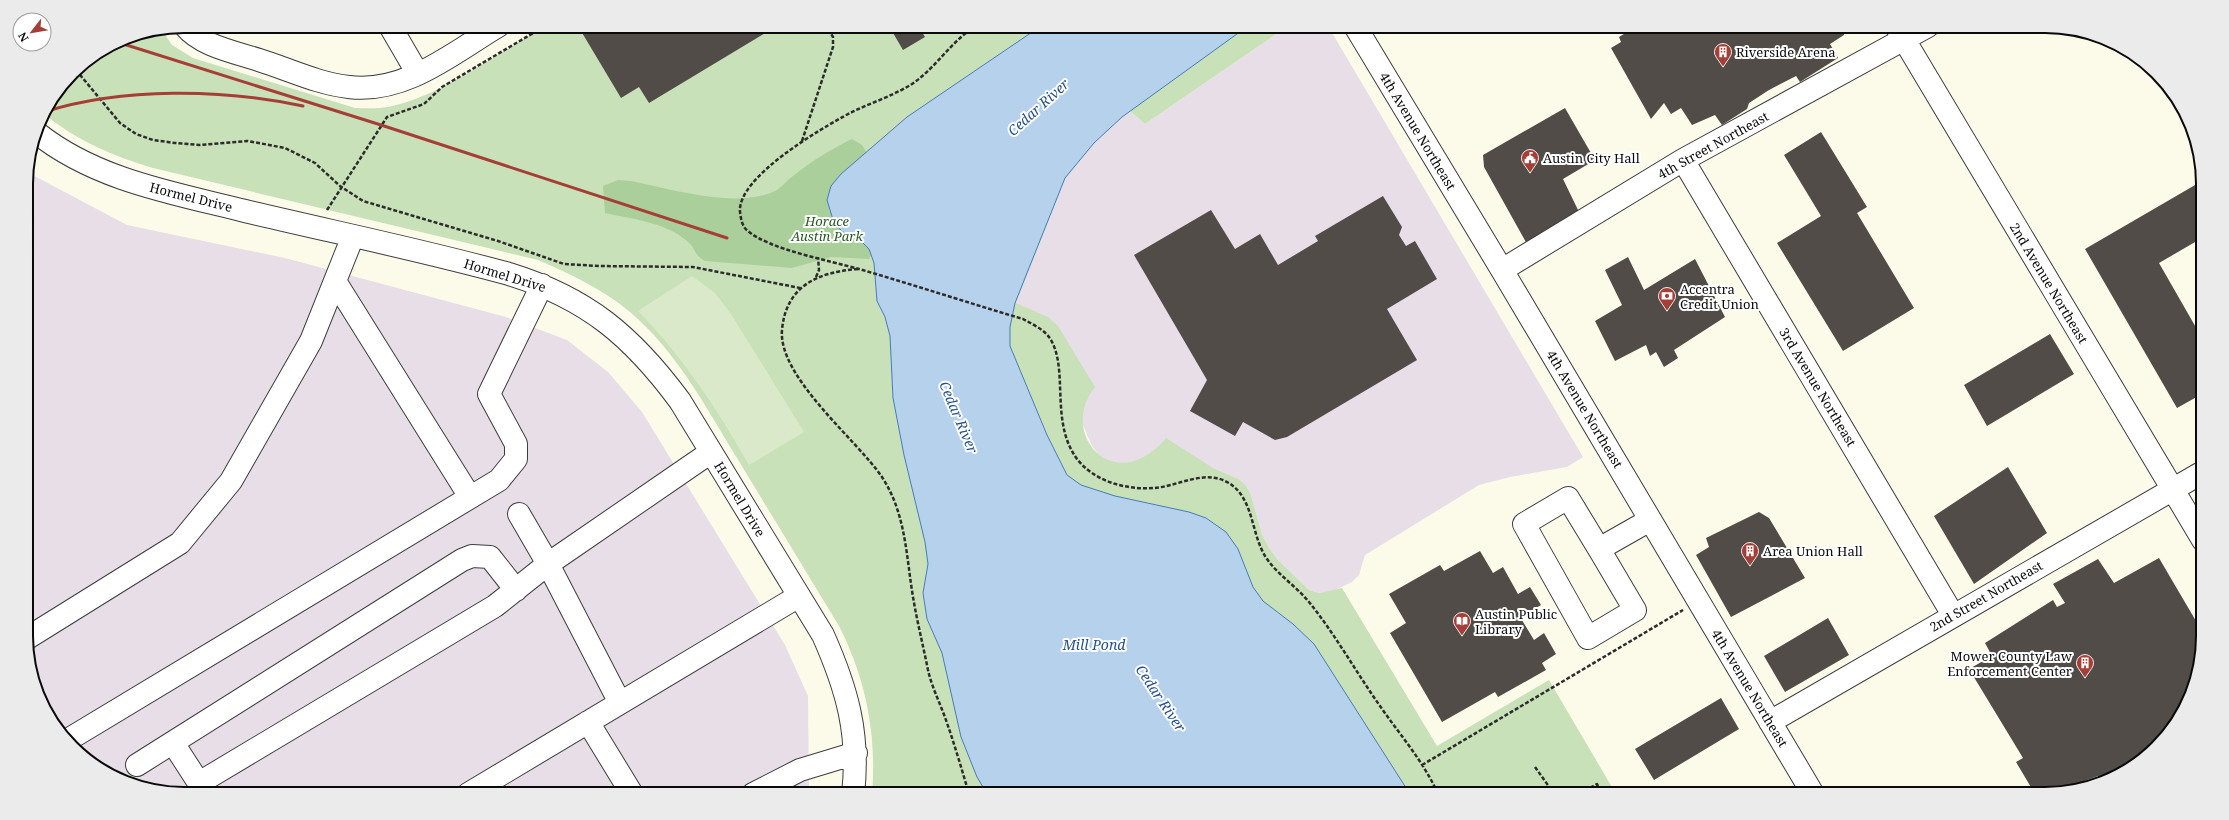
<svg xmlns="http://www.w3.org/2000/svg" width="2229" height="820" font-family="'Noto Serif',serif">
<rect width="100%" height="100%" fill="#fcfbe9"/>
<path fill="#e8dee8" d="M1288,26H1328L1583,457L1567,467L1510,477L1479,485L1365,555L1359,575L1352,582L1333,591L1320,593L1309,590L1278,560L1269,548L1262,534L1251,495L1239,479L1213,468L1157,449L1139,461L1124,464L1111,462L1099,455L1092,446L1082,423L1083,409L1088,396L1015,303L1065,178L1094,143L1130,111L1145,124Z
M27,172L127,225L285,258L506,317L567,340L608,372L642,412L785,645L808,696L809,794H184L133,786L96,768L65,740L42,706L29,667Z"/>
<path fill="#c8e1b8" d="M545,26H1288L1145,124L1130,111L1094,143L1065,179L1016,303L1048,317L1058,326L1095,387C1057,434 1115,499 1166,438L1213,468L1239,479L1246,486L1251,495L1262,534L1269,548L1278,560L1309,590L1320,593L1342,588L1437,746L1549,680L1616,794H872C877,735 866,679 839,626C805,570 771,514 737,458C706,407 676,351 630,312C603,289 570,274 538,260L153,168C113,156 75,140 43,113L80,65L124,38L162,30L172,45L193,58L355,108C366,108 377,109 388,107C440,97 499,53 545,26Z"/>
<path fill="#abcf9a" d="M852,139L862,145L875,166L880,240L869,259L831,257L792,268L705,261C693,254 696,248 687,241C665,222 632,219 605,213L603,186L618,180L631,181C671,189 739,210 777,190C783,186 787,180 793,176C812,161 831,149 852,139Z"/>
<path fill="#dae9c9" d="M692,276L715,293L731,314L804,432L749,465C717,409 683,357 638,311Z"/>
<path fill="#b5d1ec" stroke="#467db9" d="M1041,26H1248L1122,117L1094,143L1065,178L1015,303L1010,327V346L1047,435L1067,475L1081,485L1115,496L1189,512L1206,518L1226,532L1238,549L1253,587L1263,601L1293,624L1314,644L1410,794H987L977,777L961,737L942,653L927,619L923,593L928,564L925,542L904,455L893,398L890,336L885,317L877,301L874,263L869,249L858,238L843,232L834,223L827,200L831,186L841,174L907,117Z"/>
<path fill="#514c48" d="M578,26H777L649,103L639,87L621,98Z
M889,26H918L925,37L903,50Z
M1632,26H1842L1844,35L1830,44L1838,58L1800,82L1796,76L1769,90L1749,103L1747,109L1722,125L1715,115L1692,125L1681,108L1671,114L1664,103L1651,119L1611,48L1621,42L1619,37L1632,29Z
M1565,108L1595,160L1563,179L1579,212L1527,244L1484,167L1483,155Z
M1821,132L1867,207L1857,213L1914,308L1843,351L1777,243L1821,216L1784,155Z
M2202,181V238L2159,263L2202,338V394L2177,408L2085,249Z
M1383,196L1402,227L1399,235L1406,246L1415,241L1437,279L1387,309L1417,360L1287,437L1275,440L1243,422L1235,436L1190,411L1207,380L1134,255L1211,210L1235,249L1260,234L1278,265L1318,241L1315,236Z
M1628,257L1644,290L1695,259L1725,317L1674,350L1678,358L1664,367L1656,352L1650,356L1646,345L1615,361L1595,321L1622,305L1605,270Z
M2050,334L2074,374L1987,426L1964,385Z
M2008,467L2047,533L1974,584L1934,516Z
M1759,512L1769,518L1805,578L1731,617L1696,555L1709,547L1706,538Z
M1480,551L1493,573L1503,567L1518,594L1530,587L1541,605L1520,617L1534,640L1544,633L1556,654L1542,663L1546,670L1498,697L1495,692L1442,722L1390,633L1406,623L1389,594L1440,565L1444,571Z
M2159,558L2203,633L2195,687L2171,732L2141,762L2103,782L2098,776L2079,783L2082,788L2055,794H2035L2016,762L2023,758L1969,669L1992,656L1985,643L2053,600L2057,607L2065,603L2053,584L2098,559L2114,583Z
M1828,618L1849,655L1785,692L1764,656Z
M1721,698L1739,729L1654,780L1635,749Z"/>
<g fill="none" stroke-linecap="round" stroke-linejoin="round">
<defs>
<path id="minor" d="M185,26C201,46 235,52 259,60C288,69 319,84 349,87C405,94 453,53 498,26
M390,26L418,74
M1355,26L1502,270L1813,794
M1896,26L2203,540
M37,133C96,180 173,193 245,211C333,232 422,250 509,274C587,298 632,336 680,401L823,635C847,689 860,734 853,794
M1683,160L1953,615
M1502,270L1683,160L1928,26
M335,281L470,497
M519,514L548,564L620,703
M1599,549L1635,610L1588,638L1524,524L1568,498L1599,549L1650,520
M29,637L180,543L231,481L311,341L353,236
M588,722L632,794
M1770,722L2203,472
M66,741L499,480L516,459V444L489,394L542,285
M173,743L206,794
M137,765L462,560L472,556L490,557L516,590
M199,783L495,606L548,564L711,452
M468,794L799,596
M753,794L800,770L856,753"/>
</defs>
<use href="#minor" stroke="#3d3d3d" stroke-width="24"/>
<path stroke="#2c2c2c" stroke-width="2.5" stroke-dasharray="4 2" stroke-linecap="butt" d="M976,26C951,41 936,68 912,84C893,96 870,103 850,113C822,128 737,177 740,212C741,219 742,227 748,231C768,249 831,261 859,269C914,285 969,303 1023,319C1032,324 1043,329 1049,337C1070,367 1049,421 1077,459C1094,481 1125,490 1153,488C1176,487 1202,470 1225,481C1255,495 1250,535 1267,559C1278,575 1296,586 1309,602C1335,634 1356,672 1380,706C1400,735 1424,762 1438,794
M76,70L120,123L136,134L153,140L175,143L200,145L248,141L285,148L315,163L340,186L363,201L498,241L564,264L599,266L693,267L800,288
M802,141L833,47V37L826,26
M327,210L387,117L424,104L442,87L545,26
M858,269C819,272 786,285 782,330C778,377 857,440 882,477C906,514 906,555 913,597C917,621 923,645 928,670C932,688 941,705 947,723C955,746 962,770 969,794
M816,277L819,270L818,257
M1422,765L1683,610
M1535,767L1550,788L1562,794
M1580,794L1597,784L1602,794"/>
<use href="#minor" stroke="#fff" stroke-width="22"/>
<path stroke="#a53e36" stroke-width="3" d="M117,42L381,125L727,238
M44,112C123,87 223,89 303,106"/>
</g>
<defs>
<symbol id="building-pin" viewBox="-11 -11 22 30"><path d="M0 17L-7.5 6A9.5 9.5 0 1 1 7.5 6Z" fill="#a53e36" stroke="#fff"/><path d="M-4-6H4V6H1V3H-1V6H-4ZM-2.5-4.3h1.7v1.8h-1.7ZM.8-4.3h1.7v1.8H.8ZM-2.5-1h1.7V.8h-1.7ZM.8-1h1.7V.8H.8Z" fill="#fff"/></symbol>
<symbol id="civic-pin" viewBox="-11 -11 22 30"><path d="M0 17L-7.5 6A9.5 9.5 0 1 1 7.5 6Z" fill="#a53e36" stroke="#fff"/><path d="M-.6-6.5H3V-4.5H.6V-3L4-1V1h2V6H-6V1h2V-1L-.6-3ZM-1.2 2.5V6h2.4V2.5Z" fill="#fff"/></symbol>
<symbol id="bank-pin" viewBox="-11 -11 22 30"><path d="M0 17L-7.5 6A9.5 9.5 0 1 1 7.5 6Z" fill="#a53e36" stroke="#fff"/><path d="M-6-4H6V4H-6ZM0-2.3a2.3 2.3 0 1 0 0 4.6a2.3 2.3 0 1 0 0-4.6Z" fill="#fff"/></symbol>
<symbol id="library-pin" viewBox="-11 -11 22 30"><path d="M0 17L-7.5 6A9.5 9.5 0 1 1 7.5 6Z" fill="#a53e36" stroke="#fff"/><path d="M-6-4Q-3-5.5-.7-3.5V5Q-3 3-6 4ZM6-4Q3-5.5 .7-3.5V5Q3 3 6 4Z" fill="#fff"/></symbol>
</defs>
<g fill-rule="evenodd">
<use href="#building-pin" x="1713" y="42" width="20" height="27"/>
<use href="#civic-pin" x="1520" y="148" width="20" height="27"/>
<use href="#bank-pin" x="1657" y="286" width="20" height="27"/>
<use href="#building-pin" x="1740" y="541" width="20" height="27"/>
<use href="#library-pin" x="1452" y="611" width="20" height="27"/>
<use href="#building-pin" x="2075" y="653" width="20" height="27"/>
</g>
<g text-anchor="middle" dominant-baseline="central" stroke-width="4" stroke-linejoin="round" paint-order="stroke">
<g font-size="13" fill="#0a0a0a" stroke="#fff" text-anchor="start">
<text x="1736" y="52">Riverside Arena</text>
<text x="1543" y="158">Austin City Hall</text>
<text x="1680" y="289">Accentra<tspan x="1680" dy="15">Credit Union</tspan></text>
<text x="1763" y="551">Area Union Hall</text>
<text x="1475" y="614">Austin Public<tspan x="1475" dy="15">Library</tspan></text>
<text x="2072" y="656" text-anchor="end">Mower County Law<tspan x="2072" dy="15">Enforcement Center</tspan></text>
</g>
<g font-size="13" fill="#0a0a0a" stroke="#fff">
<text transform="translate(1418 131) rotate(59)">4th Avenue Northeast</text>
<text transform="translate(1713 145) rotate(-29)">4th Street Northeast</text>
<text transform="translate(191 197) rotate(14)">Hormel Drive</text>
<text transform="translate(505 275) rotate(17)">Hormel Drive</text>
<text transform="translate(2049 283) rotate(59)">2nd Avenue Northeast</text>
<text transform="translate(1818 387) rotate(59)">3rd Avenue Northeast</text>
<text transform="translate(1585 409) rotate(59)">4th Avenue Northeast</text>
<text transform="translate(740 499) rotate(59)">Hormel Drive</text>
<text transform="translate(1986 596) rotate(-30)">2nd Street Northeast</text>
<text transform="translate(1750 688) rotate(59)">4th Avenue Northeast</text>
</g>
<g font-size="13" font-style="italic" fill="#285724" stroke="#fff">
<text x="827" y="221">Horace<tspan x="827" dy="15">Austin Park</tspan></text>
</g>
<g font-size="14" font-style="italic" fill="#255189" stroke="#fff">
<text transform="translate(1038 107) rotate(-42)">Cedar River</text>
<text transform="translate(959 417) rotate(67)">Cedar River</text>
<text x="1094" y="644">Mill Pond</text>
<text transform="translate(1161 698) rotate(56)">Cedar River</text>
</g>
</g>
<path d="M0 0H2229V820H0ZM184 33H2045A151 151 0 0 1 2196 184V636A151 151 0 0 1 2045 787H184A151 151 0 0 1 33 636V184A151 151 0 0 1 184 33Z" fill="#ebebeb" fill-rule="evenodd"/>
<path fill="none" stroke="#0a0a0a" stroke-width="2" d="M184 33H2045A151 151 0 0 1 2196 184V636A151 151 0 0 1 2045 787H184A151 151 0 0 1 33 636V184A151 151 0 0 1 184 33Z"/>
<g transform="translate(32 32) rotate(239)"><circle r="19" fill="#ffffff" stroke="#9d9d9d"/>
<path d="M0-3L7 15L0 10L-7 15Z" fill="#a53e36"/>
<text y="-6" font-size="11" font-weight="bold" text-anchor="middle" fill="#0a0a0a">N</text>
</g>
</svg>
